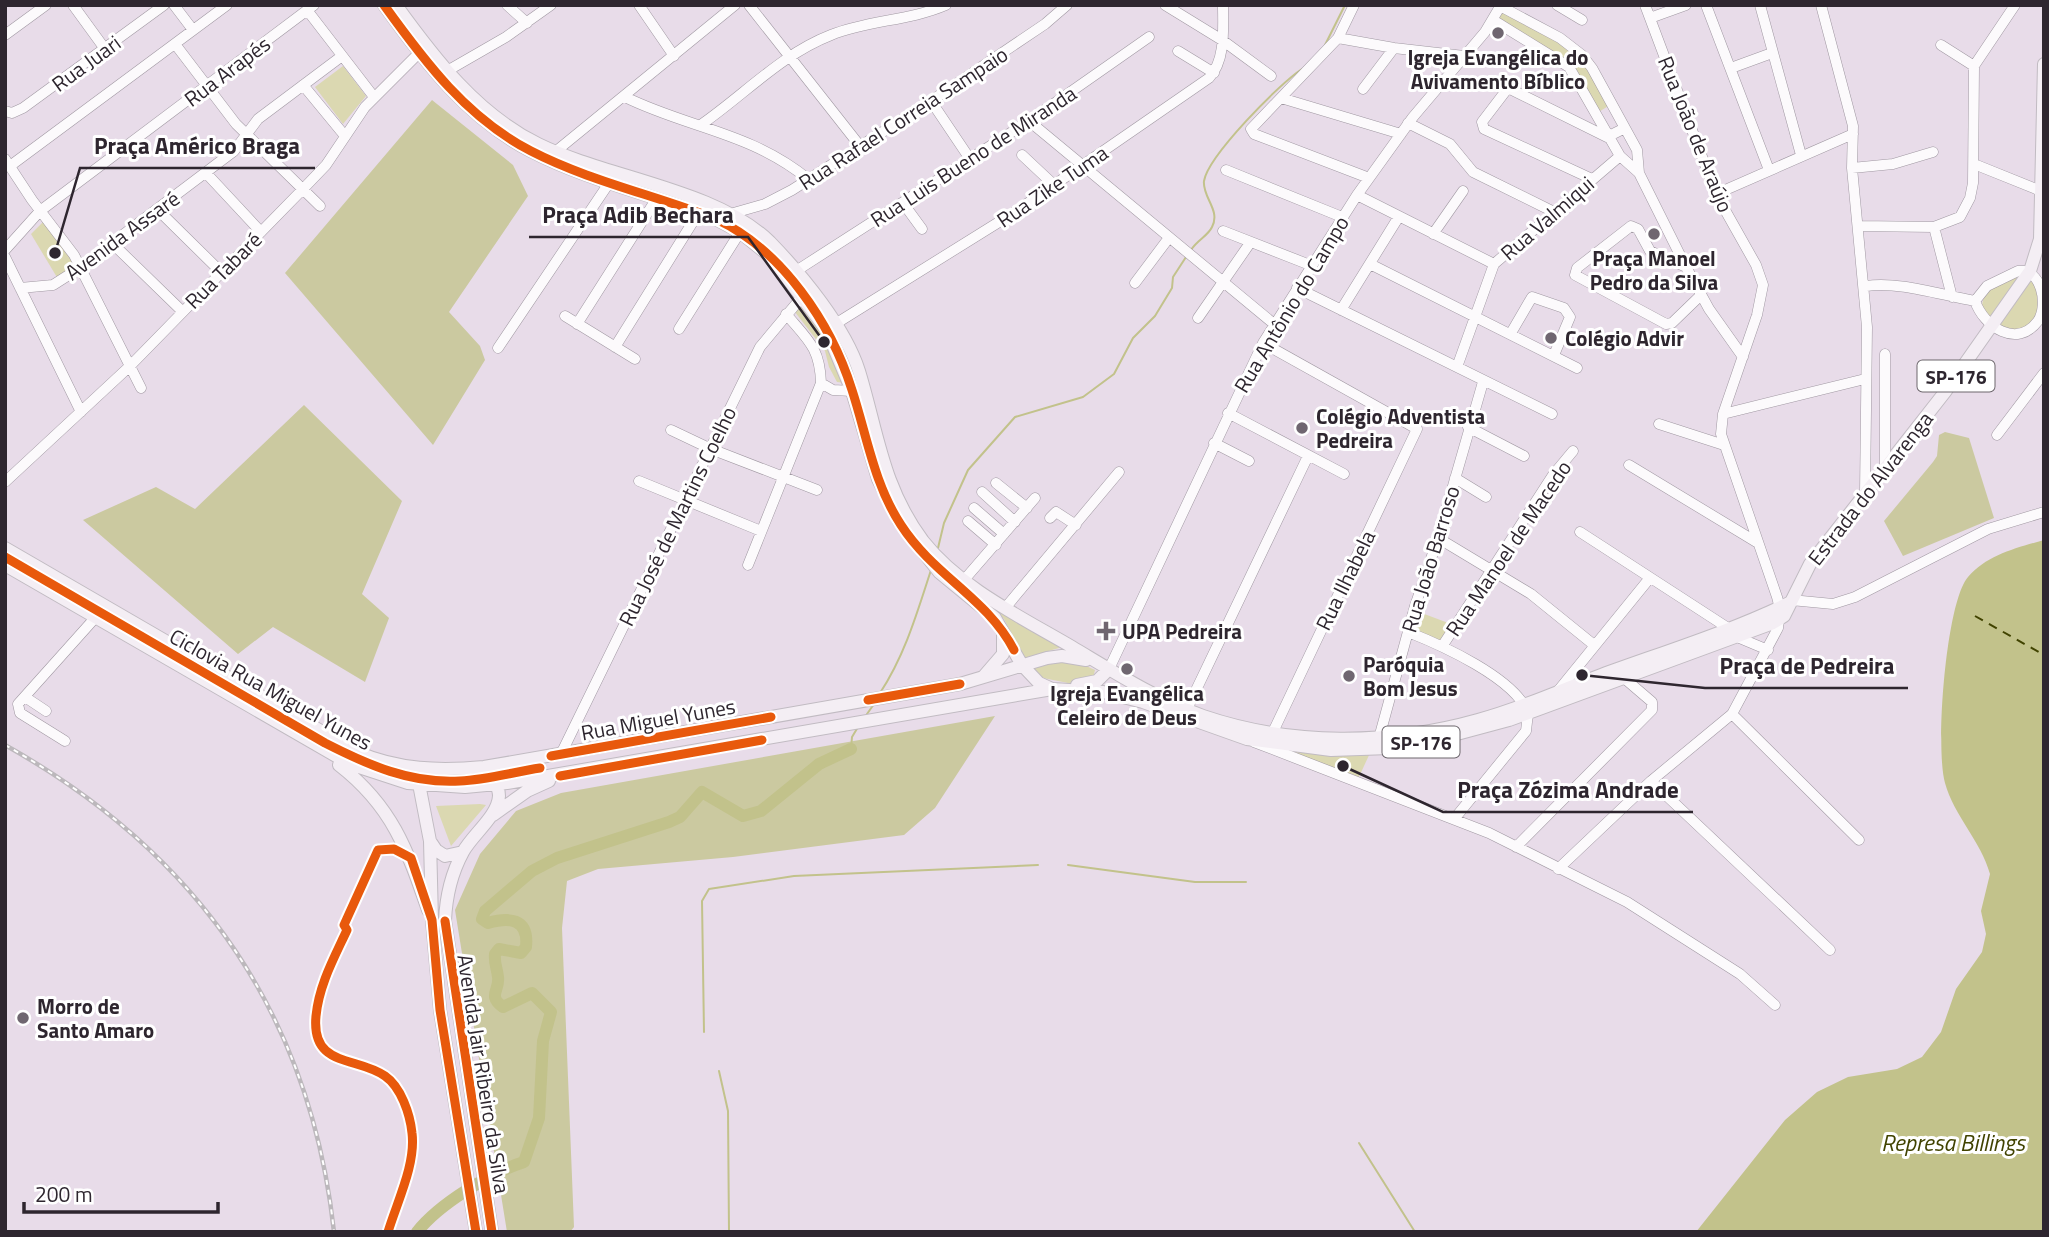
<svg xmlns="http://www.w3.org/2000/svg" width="2049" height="1237" font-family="'Titillium Web',sans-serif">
<rect width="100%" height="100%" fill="#e8dce9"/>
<path fill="#dbd8b1" d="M1502,9L1572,50L1588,67L1610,105L1597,113L1581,81L1496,18Z
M343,66L366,96L343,124L315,87Z
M43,222L76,265L58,279L31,234Z
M2021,273L2035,282C2042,317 2037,330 2000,330L1982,307C1983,286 2004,281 2021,273Z
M804,303L822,331L845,383L837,382L829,367L825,351L795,312Z
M989,603L1059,645V648L1024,658L1004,619Z
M1419,612L1451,624L1438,643L1414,630Z
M1073,660L1095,670L1093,678L1073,684L1038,677L1033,669L1037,665Z
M1265,744L1370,753L1358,779Z
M480,804L486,805L451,846L436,806Z"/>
<path fill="#cbc9a0" d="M432,100L513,165L528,196L449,312L480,346L485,360L433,445L285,273Z
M304,405L402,501L362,594L389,618L365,682L273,627L238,654L83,520L156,487L195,509Z
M1945,432L1969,438L1994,518L1903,556L1884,521L1933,462L1937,456L1939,435Z
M995,716L935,808L904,835L733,857L598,869L567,881L562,928L574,1227L570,1232H507L455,910L480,854L516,811L561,793Z"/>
<path fill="#c2c28b" d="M2044,540V1232H1696L1785,1120L1817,1092L1848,1077L1897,1069L1922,1057L1941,1032L1956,989L1982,952L1986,934L1981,911L1990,874C1981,841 1954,816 1945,783C1935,748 1946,602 1968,577C1987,555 2016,548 2044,540Z"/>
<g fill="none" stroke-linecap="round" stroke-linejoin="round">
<path stroke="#c2c28b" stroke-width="2" d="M1325,45L1345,5
M1191,250C1197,240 1208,236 1212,227C1221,210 1202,197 1204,181C1208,156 1280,83 1302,69
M938,548L944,523L968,470L1015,417L1083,397L1114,374L1133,338L1155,316L1172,288L1173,277L1186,257
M880,693C905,655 917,613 931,570
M867,714L874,704
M851,749L852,737L858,727
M1068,865L1195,882H1246
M704,1032L702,901L709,889L794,876L1038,865
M719,1071L728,1111L729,1232
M1359,1143L1415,1232"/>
<path stroke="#c2c28b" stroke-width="12" d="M417,1232C439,1204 490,1173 524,1162L539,1118L543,1041L551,1012L532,993L503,1007C487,996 500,990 498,977C497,968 494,963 495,954L499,949L521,953L526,947C529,918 509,917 488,923L482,919L485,911L532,871L557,858L669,822L680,817L702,792L743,816L761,811L819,764L851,749"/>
<path stroke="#414300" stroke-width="2" stroke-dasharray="9 7" stroke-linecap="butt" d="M1975,616L2044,655"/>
<defs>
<path id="minor" d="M73,5L105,49
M174,5L193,30
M507,5L527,23
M639,5L674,56
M749,5L860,146
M1165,5L1222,40L1271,76
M1354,5L1338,38L1251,129L1254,134L1369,178
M1557,5L1582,20
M1706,5L1769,170
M1760,5L1801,155
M1821,5L1853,126L1852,168L1867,327L1865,493
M1500,6L1560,38L1582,55L1592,68L1637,150L1639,173L1686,267L1709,309L1743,357
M307,10L374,97
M1650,18L1686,5
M1493,20L1569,67L1620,156L1639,173
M5,35L46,5
M1338,38L1394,48L1464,56
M175,44L236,124L320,206
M1941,45L1974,66
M1178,51L1214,73
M1731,68L1772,53
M447,71L506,37L551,5
M303,85L345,136
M1363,89L1394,48
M625,97C688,128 750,132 808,179
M1281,98L1401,134
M931,101L970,159
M5,111L12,113L23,108L164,5
M1029,121L1274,324
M1408,123L1450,144L1473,172L1554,212
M702,124C745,94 782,54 831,35C868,20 909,21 946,5
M555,152L735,5
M1022,155L1054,185
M5,159L32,200L74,255L141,388
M1974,164L2041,191
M10,166L227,5
M1852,168L1893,164L1933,152
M1226,170L1342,217
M206,173L261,232
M1592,179L1484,129L1482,122L1508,88L1607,137L1625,128
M1716,194L1853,134
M1357,195L1494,264
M903,203L922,229
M157,209L221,272
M730,214L765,204L792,190L931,101L1045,24L1067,5
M1859,226L1934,227L1960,217L1970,198L1973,183L1974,66L2015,5
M1934,227L1952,297
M1223,231L1310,265
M1433,234L1463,191
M112,243L182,311
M5,250L40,211L314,5
M5,257L81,412
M1370,264L1577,368
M1686,267L1650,251L1638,229L1631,226L1577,268L1575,275L1666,324L1672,323L1701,295
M796,271L1029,121L1149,37
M2018,271C2041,268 2049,304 2038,321C2017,349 1984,327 1975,301L1987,286Z
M1135,283L1168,239
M1866,286C1899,281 1940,295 1975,301
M20,288L53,285L75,271L234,151L258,119L342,56
M1297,288L1552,414
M1341,310L1398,218
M565,316L635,359
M1198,318L1250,243
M577,324L657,198
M832,326L1015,212L1209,78C1226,60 1223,28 1223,5
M679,329L740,232
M1511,333L1532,297L1564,308L1570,317L1554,355
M1263,343L1417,429L1272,734
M615,347L699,212
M498,348L609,183
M1885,354V468
M1457,367L1494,264L1620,156
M821,383L833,390L852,391
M1228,413L1344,474
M1723,414L1865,379
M1659,424L1724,445
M1468,427L1524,456
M671,430L711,449L817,490
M1997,435L2044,373
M1214,443L1249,461
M1629,465L1758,543
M1455,478L1486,497
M639,481L761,531
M5,482L130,366L303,189L326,165L365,107L424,48
M996,483L1027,508
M982,492L1015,522
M974,508L1004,534
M1050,518L1056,512L1076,525
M968,521L996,545
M1580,532L1728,628
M1438,538L1531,594L1594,645
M748,565L821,383C820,348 808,340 786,314
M964,580L1035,498
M1791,600L1833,604L1855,597L1988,529L2044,512
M1006,607L1119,472
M1408,632C1441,645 1515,678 1528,713L1526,731L1455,818
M1737,637L1768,650
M1443,645L1553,475L1573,451
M1109,669L1263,343L1357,195L1413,117L1485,32L1501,5
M1558,691L1649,579
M25,697L46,711
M1187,709L1308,456
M1732,714L1859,840
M1379,738L1415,606L1438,538L1483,382
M65,741L20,713L18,704L95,618
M1254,742L1489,833L1627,902L1740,974L1775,1005
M561,754L760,347L806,292
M1651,781L1830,950
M1516,847L1652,710V702L1624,678
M1558,869L1651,781L1732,714L1778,628L1780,608L1777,597L1721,434L1723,414L1757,315L1763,285L1756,265L1716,194L1645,5"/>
<path id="major" d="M384,5C425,62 467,118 531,151C589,181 655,195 716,219L740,232L771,257L826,329L852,391L878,479L899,521L939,572L995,618L1022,665L1039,683L1052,689L1103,692L1143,702L1247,739L1331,750L1390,748L1442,738L1509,720L1773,623L1784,616L1810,564L1945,392L2030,271L2040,239L2044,64
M396,5C435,59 477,114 538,144C607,178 716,189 770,242C802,275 845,327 859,371C878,433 882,486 923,541C960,588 1021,617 1072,647C1114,672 1156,699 1203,716C1291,746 1389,745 1478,720C1520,709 1561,690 1601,675C1664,652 1729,632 1789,603
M5,548L357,752C398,770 440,771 484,767L960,684L1047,658L1062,656L1086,660
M5,565L350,764L408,783L465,787L507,783L1052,689
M984,676L1003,654V635
M1077,685L1097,681L1109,669
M339,765C392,806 407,849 428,910
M484,767C491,775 499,785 499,796C498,816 472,835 463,852C451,874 446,896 445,921L492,1232
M419,784L430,841L432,920L440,1010L476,1232
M493,815L527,791L549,781
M430,841L436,850L445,856L463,852"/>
</defs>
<use href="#minor" stroke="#a098a2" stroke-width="11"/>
<use href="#major" stroke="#c1bbc2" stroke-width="14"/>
<use href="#minor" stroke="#fcfafc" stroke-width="10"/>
<use href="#major" stroke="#f4eef4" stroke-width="12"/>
<defs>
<path id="rail" d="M5,745C196,852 310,1012 334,1232"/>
</defs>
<use href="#rail" stroke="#bcb8bc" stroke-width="4.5"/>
<use href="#rail" stroke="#fff" stroke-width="2" stroke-dasharray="5" stroke-linecap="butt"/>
<defs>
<path id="cycleway" d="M384,5C425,62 467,118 531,151C589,181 655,195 716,219C782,250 831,323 852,390C867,436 874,484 901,525C934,576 987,598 1014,650
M5,557L325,743C368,765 411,784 460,781C486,780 514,772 540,768
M868,700L960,684
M551,756L771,717
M560,776L762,740
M445,921L492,1232
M388,1232C397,1202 416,1164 412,1133C410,1114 401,1087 385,1076C357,1056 311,1068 316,1016C319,985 334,958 347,930L344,925L378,850L394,849L411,858L432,920L440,1010L476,1232"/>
</defs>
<use href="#cycleway" stroke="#fff" stroke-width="13"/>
<use href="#cycleway" stroke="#e8590c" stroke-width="9"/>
</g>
<g fill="#6f6670" stroke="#fff" stroke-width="2.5">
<circle cx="1498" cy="33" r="7"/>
<circle cx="1654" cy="234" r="7"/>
<circle cx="1551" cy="338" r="7"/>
<circle cx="1302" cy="428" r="7"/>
<path d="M1102.5 620.5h7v7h7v7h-7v7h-7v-7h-7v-7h7z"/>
<circle cx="1127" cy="669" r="7"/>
<circle cx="1349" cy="676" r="7"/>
<circle cx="23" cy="1018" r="7"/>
</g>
<g text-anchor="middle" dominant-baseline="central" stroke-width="6" stroke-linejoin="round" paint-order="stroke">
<g fill="#fff" stroke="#6d676d" stroke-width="2">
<rect x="1917.5" y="360.5" width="77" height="31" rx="5"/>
<rect x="1382.5" y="726.5" width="77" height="31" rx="5"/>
</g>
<g font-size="19" font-weight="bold" fill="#2e262f">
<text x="1956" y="376">SP-176</text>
<text x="1421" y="742">SP-176</text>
</g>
<g font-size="21" font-weight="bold" fill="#2e262f" stroke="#fff" text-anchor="start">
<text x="1498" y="57" text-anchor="middle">Igreja Evangélica do<tspan x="1498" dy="24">Avivamento Bíblico</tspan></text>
<text x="1654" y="258" text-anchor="middle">Praça Manoel<tspan x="1654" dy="24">Pedro da Silva</tspan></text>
<text x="1565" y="338">Colégio Advir</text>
<text x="1316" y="416">Colégio Adventista<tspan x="1316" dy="24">Pedreira</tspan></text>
<text x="1122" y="631">UPA Pedreira</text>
<text x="1363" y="664">Paróquia<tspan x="1363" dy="24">Bom Jesus</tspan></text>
<text x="1127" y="693" text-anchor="middle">Igreja Evangélica<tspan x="1127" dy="24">Celeiro de Deus</tspan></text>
<text x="37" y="1006">Morro de<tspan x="37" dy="24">Santo Amaro</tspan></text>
</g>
<g font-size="21" fill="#2e262f" stroke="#fff">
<text transform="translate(86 63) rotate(-36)">Rua Juari</text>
<text transform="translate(227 71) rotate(-37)">Rua Arapés</text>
<text transform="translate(903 118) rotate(-33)">Rua Rafael Correia Sampaio</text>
<text transform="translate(1696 134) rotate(68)">Rua João de Araújo</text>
<text transform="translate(973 156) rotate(-33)">Rua Luis Bueno de Miranda</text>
<text transform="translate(1052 186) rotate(-34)">Rua Zike Tuma</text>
<text transform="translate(1547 218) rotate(-41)">Rua Valmiqui</text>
<text transform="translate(122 235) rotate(-36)">Avenida Assaré</text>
<text transform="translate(223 270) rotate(-45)">Rua Tabaré</text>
<text transform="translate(1291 304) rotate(-59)">Rua Antônio do Campo</text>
<text transform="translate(1870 488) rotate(-52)">Estrada do Alvarenga</text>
<text transform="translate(677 516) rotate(-64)">Rua José de Martins Coelho</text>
<text transform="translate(1508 548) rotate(-56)">Rua Manoel de Macedo</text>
<text transform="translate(1430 559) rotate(-73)">Rua João Barroso</text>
<text transform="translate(1345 580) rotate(-64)">Rua Ilhabela</text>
<text transform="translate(271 689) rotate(29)">Ciclovia Rua Miguel Yunes</text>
<text transform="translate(658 719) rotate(-10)">Rua Miguel Yunes</text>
<text transform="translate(484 1074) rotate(81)">Avenida Jair Ribeiro da Silva</text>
</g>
<g font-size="23" font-style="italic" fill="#414300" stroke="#fff">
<text x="1953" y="1142">Represa Billings</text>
</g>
</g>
<path fill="none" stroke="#2e262f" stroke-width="2.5" d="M55 253L80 168H315M824 342L748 237H529M1582 675L1705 688H1908M1343 766L1443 812H1693"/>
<g fill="#2e262f" stroke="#fff" stroke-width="2.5">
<circle cx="55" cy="253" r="7"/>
<circle cx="824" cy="342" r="7"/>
<circle cx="1582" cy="675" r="7"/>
<circle cx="1343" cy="766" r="7"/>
</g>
<g font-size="23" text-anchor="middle" font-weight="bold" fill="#2e262f" stroke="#fff" stroke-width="6" stroke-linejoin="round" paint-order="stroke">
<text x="197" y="154">Praça Américo Braga</text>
<text x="638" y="223">Praça Adib Bechara</text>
<text x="1807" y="674">Praça de Pedreira</text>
<text x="1568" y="798">Praça Zózima Andrade</text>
</g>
<rect width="2049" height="1237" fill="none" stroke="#2e262f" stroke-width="14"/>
<path d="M24 1202v10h194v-10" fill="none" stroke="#2e262f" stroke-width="3.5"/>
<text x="35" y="1202" font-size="21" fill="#2e262f" stroke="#ffffff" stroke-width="5" paint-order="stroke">200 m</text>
</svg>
